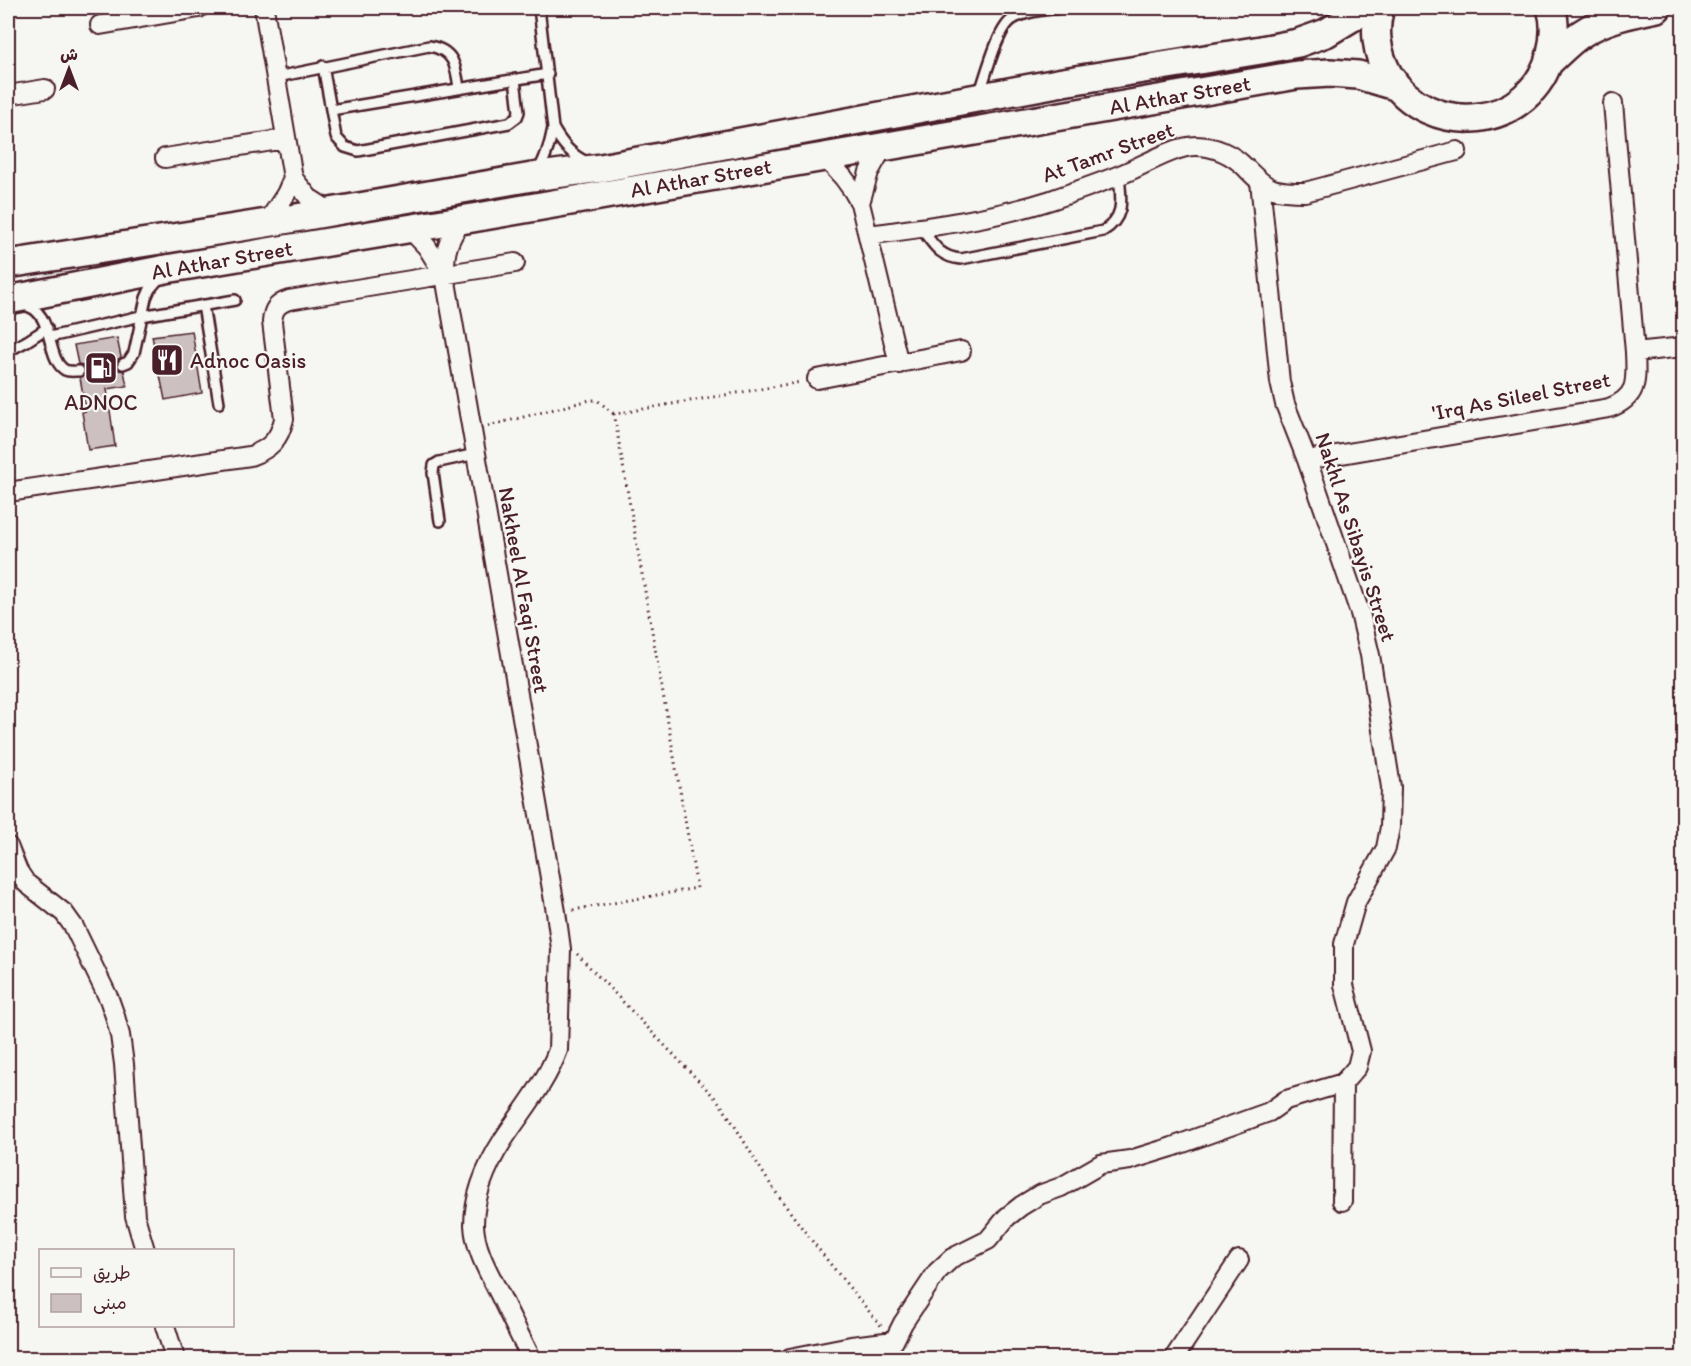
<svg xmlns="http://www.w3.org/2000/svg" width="1691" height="1366" font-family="Itim,'Playpen Sans Arabic',sans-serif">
<rect width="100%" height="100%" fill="#f6f6f2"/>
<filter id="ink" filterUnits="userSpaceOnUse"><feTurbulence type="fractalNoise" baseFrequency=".0167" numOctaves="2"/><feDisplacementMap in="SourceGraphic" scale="12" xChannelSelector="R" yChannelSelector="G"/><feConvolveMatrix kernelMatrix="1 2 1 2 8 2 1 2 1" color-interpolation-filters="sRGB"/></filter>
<g filter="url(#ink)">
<path fill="#ccc1c0" stroke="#4a1f2b" stroke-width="1.5" d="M192,331L202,393L165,400L152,336Z
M117,338L121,357L117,360V366L119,370L124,371L127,386L107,389L115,446L88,450L82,412L86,411L80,378L85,375L86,370L83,365L78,364L74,345Z"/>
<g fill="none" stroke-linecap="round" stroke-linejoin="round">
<defs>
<path id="lane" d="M323,66L336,137L345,147L358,151L509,123L517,117L519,112L515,79
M277,77L429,46C454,50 456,66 459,88
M980,92C986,75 998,27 1013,19C1026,11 1045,10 1059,8
M331,110L548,74
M553,128C562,144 572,156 589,163
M537,172C546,159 550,144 553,128L539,8
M921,228C933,244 939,257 961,259L1103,231C1126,217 1121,199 1119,175
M22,305C55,308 45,359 65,370C69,372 74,371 79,371
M203,305L219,403
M50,337L141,316L235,300
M8,351L27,341L47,328
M123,364L128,362L134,353L146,298L150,289L161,276
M440,521L433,473L434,465L439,462L476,454"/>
<path id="street" d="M264,8L293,178L309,198L331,212
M100,25L199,8
M8,95L45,89
M823,157C839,170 850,184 860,203L899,364
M165,158L285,139
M1260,181L1280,382L1285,404L1307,460L1360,613L1370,655L1391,787L1390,827L1386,848L1356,902L1344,944V985L1361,1051L1357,1067L1343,1083L1342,1201
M860,203L869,172L883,147
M461,220C448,242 444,250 445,276L556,912L561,949L558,1050C546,1083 522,1111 503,1140C487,1165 474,1194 474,1225C475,1250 490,1275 501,1297C511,1318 521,1338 531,1358
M267,223L286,194L293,178
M410,229L427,247L445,276
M868,235C929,227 992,219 1051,200C1074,192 1097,184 1120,175C1141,167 1174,146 1196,146C1214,146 1232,154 1245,167C1253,175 1262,185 1273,189C1283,192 1294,192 1305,192L1457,151
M1635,352L1684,347
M817,379L961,351
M1307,460L1609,408C1639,397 1636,380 1635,352L1613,103
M8,492L250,456C270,449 279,440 284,419L272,322C273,309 277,304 289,300L515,263
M8,846L18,871L26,883L64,913L74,927L109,999L115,1016L120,1035L124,1064L135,1216L145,1250
M165,1326L175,1358
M790,1358L851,1346L894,1341L903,1323L937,1272L952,1258L988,1240L1007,1217L1021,1206L1039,1195L1061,1187L1101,1164L1130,1160L1172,1147L1269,1112L1286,1100L1343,1083
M1174,1358L1239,1260"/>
<path id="secondary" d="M1380,8C1373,29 1377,54 1388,74C1429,141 1532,130 1551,53C1555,37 1556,23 1551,8
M1549,62C1559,53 1569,42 1581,34C1603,19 1632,13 1657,8
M8,264L267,223L532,177L601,168L1063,82L1261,50L1298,43L1326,33L1354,16L1363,8
M8,300L166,269L461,220L1297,75L1330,73L1358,75L1395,86"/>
</defs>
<use href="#lane" stroke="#4a1f2b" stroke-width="14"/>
<use href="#street" stroke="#4a1f2b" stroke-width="22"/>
<use href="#secondary" stroke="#4a1f2b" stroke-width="32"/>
<path stroke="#4a1f2b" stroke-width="3" stroke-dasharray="1.5 4.5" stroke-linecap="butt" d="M488,426L590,400H597L614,414
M573,910L697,888L614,414L801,382
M577,954L718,1101C739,1130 755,1162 775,1191C808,1238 845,1282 881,1326"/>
<use href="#lane" stroke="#f6f6f2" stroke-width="9"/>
<use href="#street" stroke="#f6f6f2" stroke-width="18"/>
<use href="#secondary" stroke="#f6f6f2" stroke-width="27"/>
</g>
</g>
<defs>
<symbol id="restaurant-square" viewBox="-11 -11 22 22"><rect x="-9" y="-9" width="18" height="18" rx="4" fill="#4a1f2b" stroke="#f6f6f2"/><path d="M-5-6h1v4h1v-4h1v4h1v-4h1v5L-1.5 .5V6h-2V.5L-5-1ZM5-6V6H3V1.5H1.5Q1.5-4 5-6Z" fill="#fff"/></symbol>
<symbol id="fuel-square" viewBox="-11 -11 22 22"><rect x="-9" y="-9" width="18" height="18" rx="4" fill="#4a1f2b" stroke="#f6f6f2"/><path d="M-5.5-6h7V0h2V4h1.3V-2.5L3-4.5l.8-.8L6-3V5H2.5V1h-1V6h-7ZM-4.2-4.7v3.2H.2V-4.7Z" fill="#fff"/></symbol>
</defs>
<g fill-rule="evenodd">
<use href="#restaurant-square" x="148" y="341" width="38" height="38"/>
<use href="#fuel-square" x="82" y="349" width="38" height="38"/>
</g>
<g text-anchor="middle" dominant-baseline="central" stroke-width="4.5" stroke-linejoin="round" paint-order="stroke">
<g font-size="22" fill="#4a1f2b" stroke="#f6f6f2">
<text transform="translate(1180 95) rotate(-10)">Al Athar Street</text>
<text transform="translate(1108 152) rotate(-20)">At Tamr Street</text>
<text transform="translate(701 178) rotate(-10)">Al Athar Street</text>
<text transform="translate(222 260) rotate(-10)">Al Athar Street</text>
<text transform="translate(1521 396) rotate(-11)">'Irq As Sileel Street</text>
<text transform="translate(1356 537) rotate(72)">Nakhl As Sibayis Street</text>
<text transform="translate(524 590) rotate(80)">Nakheel Al Faqi Street</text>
</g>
<g font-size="22" fill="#4a1f2b" stroke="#f6f6f2" text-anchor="start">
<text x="190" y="360">Adnoc Oasis</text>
<text x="101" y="402" text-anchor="middle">ADNOC</text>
</g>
</g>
<rect width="1691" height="1366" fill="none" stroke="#f6f6f2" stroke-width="30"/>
<rect x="15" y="15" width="1661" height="1336" fill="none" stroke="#4a1f2b" stroke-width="2" filter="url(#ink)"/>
<rect x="39" y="1249" width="195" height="78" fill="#f6f6f2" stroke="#b1a0a2" stroke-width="1.5"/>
<rect x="51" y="1268" width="30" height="9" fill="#f6f6f2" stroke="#b1a0a2" stroke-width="1.5"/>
<text x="93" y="1279" font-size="18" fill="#4a1f2b">طريق</text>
<rect x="51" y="1294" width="30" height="18" fill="#ccc1c0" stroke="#b1a0a2" stroke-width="1.5"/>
<text x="93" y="1309" font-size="18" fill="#4a1f2b">مبنى</text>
<g transform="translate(69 69)" stroke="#f6f6f2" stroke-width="4.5" paint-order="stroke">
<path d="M0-4.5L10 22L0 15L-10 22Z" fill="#4a1f2b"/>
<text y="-9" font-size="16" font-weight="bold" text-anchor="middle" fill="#4a1f2b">ش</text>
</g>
</svg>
